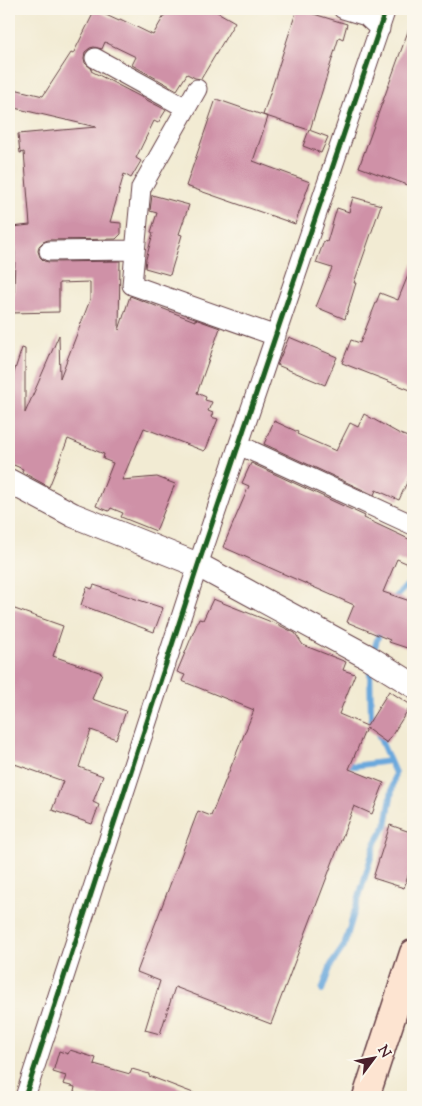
<svg xmlns="http://www.w3.org/2000/svg" width="422" height="1106" font-family="'Sorts Mill Goudy',serif">
<rect width="100%" height="100%" fill="#fbf7ec"/>
<filter id="ink" filterUnits="userSpaceOnUse"><feTurbulence type="fractalNoise" baseFrequency=".02" numOctaves="2"/><feDisplacementMap in="SourceGraphic" scale="10" xChannelSelector="R" yChannelSelector="G"/><feConvolveMatrix kernelMatrix="1 2 1 2 8 2 1 2 1" color-interpolation-filters="sRGB"/></filter>
<filter id="wash" filterUnits="userSpaceOnUse"><feTurbulence type="fractalNoise" baseFrequency=".0096" numOctaves="4" result="noise"/><feDisplacementMap in="SourceGraphic" scale="20" xChannelSelector="R" yChannelSelector="G"/><feGaussianBlur stdDeviation="1.12" result="paint"/><feColorMatrix in="noise" values="0 0 0 0 0 0 0 0 0 0 0 0 0 0 0 0 0 1.4 0 .05"/><feComposite in="paint" operator="in"/></filter>
<g filter="url(#wash)">
<rect width="100%" height="100%" fill="#f2ebd3"/>
<g fill="none" stroke-linecap="round" stroke-linejoin="round">
<path stroke="#6aa8dc" stroke-width="6" d="M391,602L413,579
M373,653L381,627
M344,762L354,766L389,761
M322,990L331,965L344,946L375,844L386,825L395,773L371,718L370,665"/>
</g>
<g id="blocks">
<path fill="#cf91a7" d="M168,9H212L235,22L201,79L195,78L187,74L177,90L132,65L136,57L105,42L102,49L94,47L90,48L85,52L84,58L85,63L92,69L91,71L166,110L158,123L154,121L136,158L141,161L131,178L124,174L110,222L121,223V234L116,239L48,240L43,242L39,246L38,251L40,257L44,261L49,262L120,261L119,330L130,296L195,321V319L220,328L197,393L206,397L205,400L212,402L208,411L213,413L211,417L218,419L206,449L204,451L144,428L122,480L157,477L175,484L156,531L121,517L123,513L111,508L109,511L96,506L113,463L103,459L104,454L68,439L49,487L22,472L23,469L9,463V388L22,348L25,349V413L59,335L60,378L90,300V282L59,283V312L9,313V295H14L15,253L12,227L30,225L24,152L20,153L18,134L96,127L10,107L14,89L43,96L71,53L73,54L95,10L119,21L120,19L153,35Z
M297,9L347,24L343,39L339,37L310,130H309L328,137L321,153L303,146L309,130L263,115Z
M411,23H413V187L359,167Z
M216,99L268,117L253,161L310,182L295,224L186,186Z
M152,195L189,205L179,234L182,235L170,275L145,268L146,259L153,233L151,232L157,213L150,211Z
M353,197L381,205L354,283H356L345,319L316,307L332,268L316,263L324,241L327,242L337,208L349,212Z
M413,263V391L342,363L351,340L360,343L380,293L398,300Z
M289,337L337,357L325,385L277,365Z
M364,414L400,434L413,439V469L399,500L376,490L374,495L264,444L274,421L298,432L297,434L336,451L350,423L358,427Z
M251,463L365,516L364,518L413,541V566L397,559L383,592L413,602V650L389,642L390,640L347,622L354,605L223,547L249,486L242,483Z
M94,585L163,608L154,632L81,605L87,587L92,589Z
M213,599L279,625L295,633L303,645L346,662L343,670L355,674L339,714L367,726L389,691L411,705L387,743L366,728L349,769L384,783L372,814L354,806L271,1024L175,987L160,1034L145,1030L160,981L137,972L198,811L211,816L254,710L182,681L185,675L177,672L199,619L203,620Z
M9,607L63,626L53,656L102,673L92,699L126,711L116,739L91,730L79,767L103,776L93,802L99,805L92,824L52,810L63,781L9,762Z
M390,825L413,833V860L404,888L373,878Z
M70,1050L96,1058L94,1064L130,1074L132,1069L149,1074V1076L201,1096V1097H92L74,1092L75,1087L63,1084L66,1076L53,1072L59,1051L68,1054Z"/>
</g>
</g>
<g filter="url(#ink)">
<use href="#blocks" fill-opacity="0" stroke="#633e44" stroke-width="1"/>
<g fill="none" stroke-linecap="round" stroke-linejoin="round">
<defs>
<path id="minor" d="M343,9L366,16L380,29
M95,58L186,108
M197,89L141,188L132,285L276,336
M49,251L135,250
M239,445L413,525
M25,1097L198,565L386,9"/>
<path id="tertiary" d="M9,481L73,515L198,565L368,657L413,685"/>
<path id="secondary" d="M366,1097L413,953"/>
</defs>
<use href="#minor" stroke="#633e44" stroke-width="21"/>
<use href="#tertiary" stroke="#633e44" stroke-width="26"/>
<use href="#secondary" stroke="#633e44" stroke-width="29"/>
<use href="#minor" stroke="#fff" stroke-width="19"/>
<use href="#tertiary" stroke="#fff" stroke-width="24"/>
<use href="#secondary" stroke="#fde4d1" stroke-width="26"/>
<defs>
<path id="cycleway" d="M25,1097L198,565L386,9"/>
</defs>
<use href="#cycleway" stroke="#fbf7ec" stroke-width="8"/>
<use href="#cycleway" stroke="#1b5e20" stroke-width="5"/>
</g>
</g>
<rect width="422" height="1106" fill="none" stroke="#fbf7ec" stroke-width="30"/>
<g transform="translate(374 1058) rotate(58)" stroke="#fbf7ec" stroke-width="4" paint-order="stroke">
<path d="M0-4L9 19L0 12L-9 19Z" fill="#4a1f2b"/>
<text y="-8" font-size="14" font-weight="bold" text-anchor="middle" fill="#4a1f2b">N</text>
</g>
</svg>
